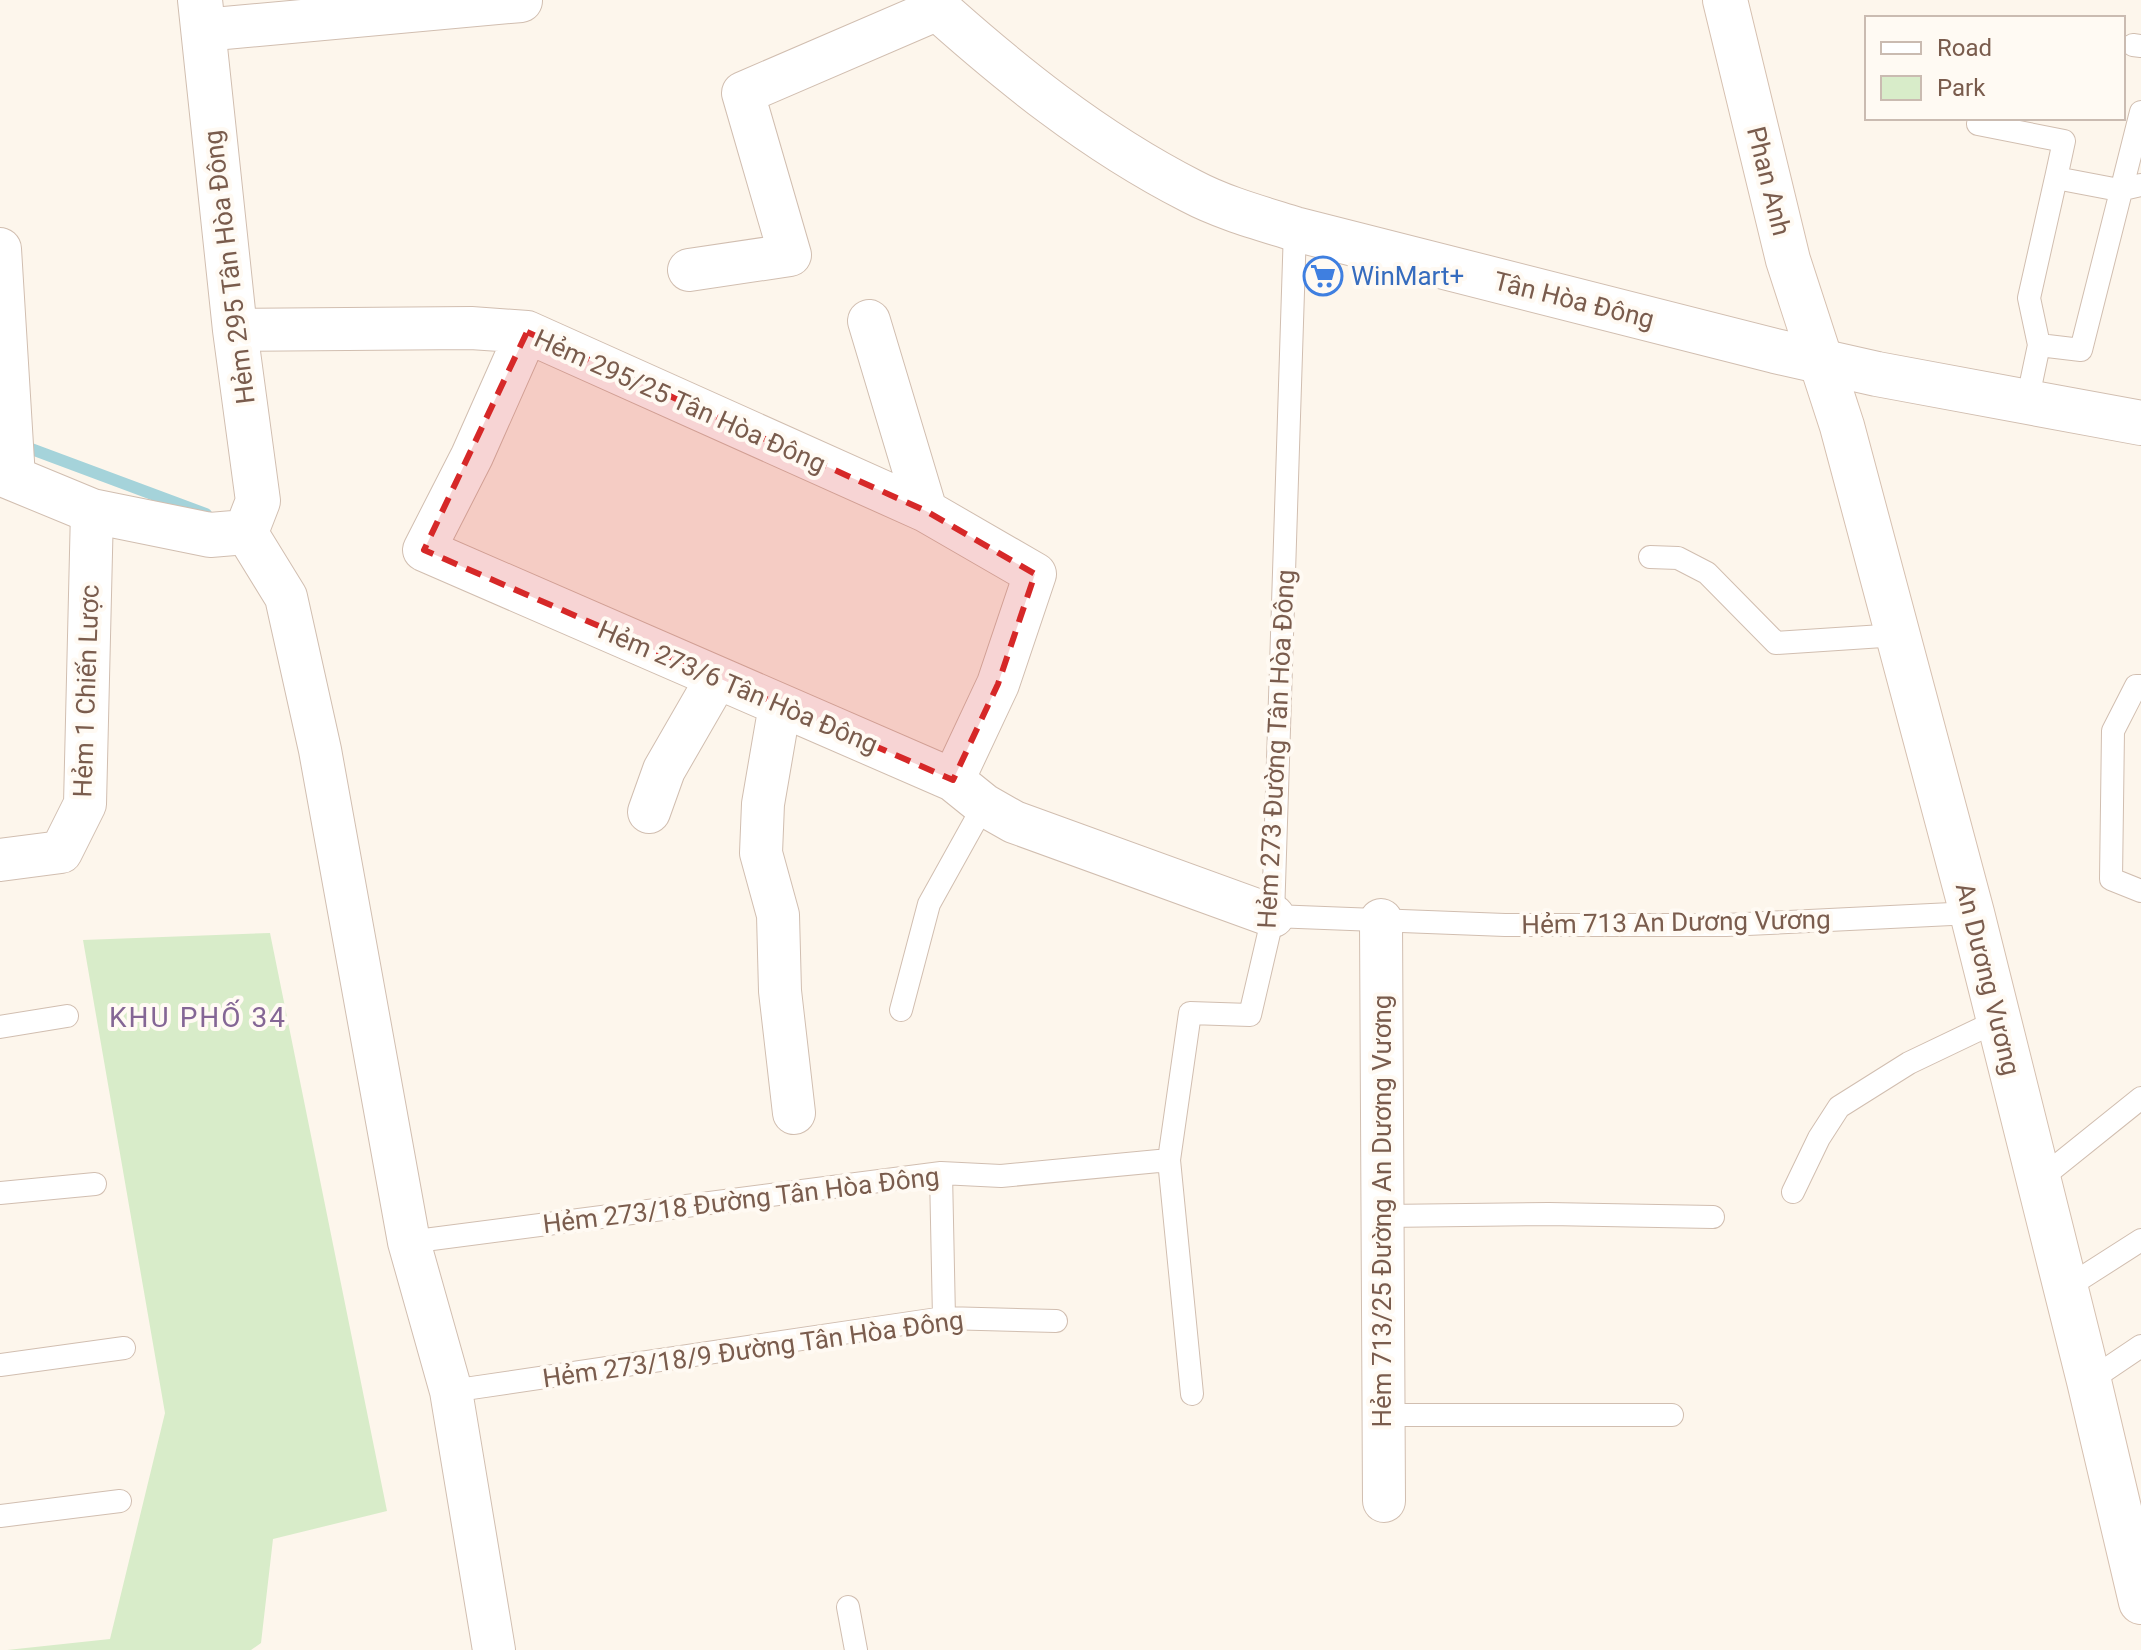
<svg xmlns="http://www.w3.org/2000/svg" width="2141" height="1650" font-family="Roboto,sans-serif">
<rect width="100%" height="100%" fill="#fdf6ec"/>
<path fill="#d8ecc9" d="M270,933L387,1511L273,1539L261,1643L251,1650H7L110,1639L165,1413L83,940Z"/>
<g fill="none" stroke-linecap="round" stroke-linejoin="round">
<path stroke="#a5d3da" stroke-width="12" d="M18,444L206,514"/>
<defs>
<path id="service" d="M2133,45L2141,46
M1978,124L2064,141L2056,178L2119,190L2141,185
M2039,345L2081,350L2141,112
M2027,402L2039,345L2029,298L2056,178
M1650,557L1678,558L1707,573L1776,643L1898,635
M2141,686H2136L2113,731L2111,879L2141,891
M1273,916L1505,925H1726L1972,913
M901,1010L929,904L984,805
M0,1027L67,1016
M941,1173L944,1318
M2039,1180L2141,1098
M1793,1192L1819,1138L1839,1107L1909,1063L1999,1020
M0,1193L95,1184
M1384,1216L1549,1214L1713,1217
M409,1242L941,1173L1001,1176L1169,1160
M2066,1288L2141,1240
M0,1365L124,1348
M2089,1381L2141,1346
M451,1391L944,1318L1056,1321
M1192,1394L1169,1160L1190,1013L1250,1015L1273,916L1295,229
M1383,1415H1672
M0,1516L120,1501
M848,1607L856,1650"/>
<path id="minor" d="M203,30L521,1
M0,249L14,478
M689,270L790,255L743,93L938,9
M869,321L926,511
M235,330L471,328L527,332L926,511L1035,574L998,684L953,780
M527,332L472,456L424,550L953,780L984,805L1014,822L1273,916
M246,532L286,597L320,750L409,1242L451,1391L494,1650
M780,705L763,804L761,853L778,915L780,991L794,1113
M649,812L664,770L717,678
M0,860L61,852L85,804L92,511
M1381,920L1384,1501"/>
<path id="tertiary" d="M928,0C1009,73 1093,141 1191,191C1223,208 1260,218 1295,229L1775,351L1877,374L2141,423
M0,473L92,511L210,535L246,532L258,501L235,330L200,0"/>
<path id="secondary" d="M1725,0L1788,260L1842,426L1972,913L2089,1381L2141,1602"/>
</defs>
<use href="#service" stroke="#d1beb0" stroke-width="24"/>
<use href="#minor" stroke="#d1beb0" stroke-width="44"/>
<use href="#tertiary" stroke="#d1beb0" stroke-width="46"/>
<use href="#secondary" stroke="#d6c0b0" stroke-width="46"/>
<use href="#service" stroke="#fff" stroke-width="22"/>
<use href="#minor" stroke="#fff" stroke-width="42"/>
<use href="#tertiary" stroke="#fff" stroke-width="44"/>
<use href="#secondary" stroke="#fff" stroke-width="44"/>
</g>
<path fill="#d62828" fill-opacity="0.2" stroke="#d62828" stroke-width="6" stroke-dasharray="16 10" stroke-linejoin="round" d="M527,332L926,511L1035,574L998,684L953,780L424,550Z"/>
<defs>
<symbol id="supermarket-ring" viewBox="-11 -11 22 22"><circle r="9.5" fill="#fffaf3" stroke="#3f7fe0" stroke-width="1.5"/><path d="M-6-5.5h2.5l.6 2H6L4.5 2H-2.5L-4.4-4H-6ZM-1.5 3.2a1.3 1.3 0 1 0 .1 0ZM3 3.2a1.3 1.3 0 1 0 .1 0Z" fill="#3f7fe0"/></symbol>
</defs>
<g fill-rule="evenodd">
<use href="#supermarket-ring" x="1301" y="254" width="44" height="44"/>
</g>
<g text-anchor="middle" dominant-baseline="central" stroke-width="8" stroke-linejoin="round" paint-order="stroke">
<g font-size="26" fill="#7a5c4d" stroke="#fffaf3">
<text transform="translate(1769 181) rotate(76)">Phan Anh</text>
<text transform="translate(229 267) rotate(-97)">Hẻm 295 Tân Hòa Đông</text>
<text transform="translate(1574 300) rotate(14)">Tân Hòa Đông</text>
<text transform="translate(680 401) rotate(24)">Hẻm 295/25 Tân Hòa Đông</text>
<text transform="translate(738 687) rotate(23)">Hẻm 273/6 Tân Hòa Đông</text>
<text transform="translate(86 691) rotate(-88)">Hẻm 1 Chiến Lược</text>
<text transform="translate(1276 749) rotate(-87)">Hẻm 273 Đường Tân Hòa Đông</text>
<text transform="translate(1676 922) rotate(-1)">Hẻm 713 An Dương Vương</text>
<text transform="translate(1988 979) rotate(76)">An Dương Vương</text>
<text transform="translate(741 1200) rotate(-7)">Hẻm 273/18 Đường Tân Hòa Đông</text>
<text transform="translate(1382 1211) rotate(-90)">Hẻm 713/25 Đường An Dương Vương</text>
<text transform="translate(753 1349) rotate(-8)">Hẻm 273/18/9 Đường Tân Hòa Đông</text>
</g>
<g font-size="26" fill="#366cbe" stroke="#fffaf3" text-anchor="start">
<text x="1351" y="276">WinMart+</text>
</g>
<g font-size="28" letter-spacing="2" fill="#846695" stroke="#fffaf3">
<text x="198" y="1017">KHU PHỐ 34</text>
</g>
</g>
<rect x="1865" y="16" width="260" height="104" fill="#fffaf3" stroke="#cabbb1" stroke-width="2"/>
<rect x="1881" y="42" width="40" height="12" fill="#ffffff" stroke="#cabbb1" stroke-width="2"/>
<text x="1937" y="56" font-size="24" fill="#7a5c4d">Road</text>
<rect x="1881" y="76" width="40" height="24" fill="#d8ecc9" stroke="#cabbb1" stroke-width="2"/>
<text x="1937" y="96" font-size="24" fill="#7a5c4d">Park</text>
</svg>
